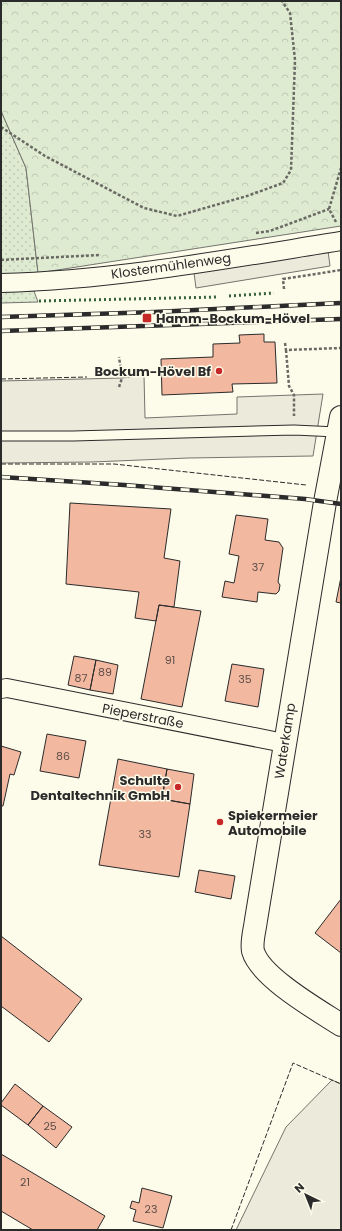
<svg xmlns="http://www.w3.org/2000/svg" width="342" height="1231" font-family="Poppins,sans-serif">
<defs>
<pattern id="grass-dots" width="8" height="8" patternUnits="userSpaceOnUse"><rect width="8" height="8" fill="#deebd1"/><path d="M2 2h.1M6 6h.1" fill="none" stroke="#bfcab4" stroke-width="1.8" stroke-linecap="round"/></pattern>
<pattern id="forest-crowns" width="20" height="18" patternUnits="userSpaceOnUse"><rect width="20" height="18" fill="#deebd1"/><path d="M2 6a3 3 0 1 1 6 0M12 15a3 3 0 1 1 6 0" fill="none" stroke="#bfcab4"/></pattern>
</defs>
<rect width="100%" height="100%" fill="#fdfbea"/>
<path fill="url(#grass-dots)" stroke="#74746e" d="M1,111L26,168L38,273L1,274Z
M34,291L38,302L1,303V292Z"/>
<path fill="url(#forest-crowns)" stroke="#74746e" d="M1,1H341V226L38,273L26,168L1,111Z"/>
<path fill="#eceadb" stroke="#74746e" d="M328,251L330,266L196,288L194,273Z
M144,375L145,418L237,414V397L323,394L313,456L188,458L92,462L1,463V381L122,378Z
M332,1080L341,1084V1230H236L286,1127Z"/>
<path fill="#f2b8a0" stroke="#2b2b2b" d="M264,334V342H275L277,383L232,384L233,392L162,395L161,359L213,357V344L240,343L239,335Z
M70,503L171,509L164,558L180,561L174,607L159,605L156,621L135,618L139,592L66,584Z
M236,515L268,519L265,540L279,542L283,548L278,582L280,585L279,591L276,594L258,592L257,602L222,597L225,581L234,583L235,578L239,556L229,554Z
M341,577V603L336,602Z
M159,605L201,611L182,707L141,699Z
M74,656L96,660L90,690L68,685Z
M96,660L118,665L113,694L90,690Z
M232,664L264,669L258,707L225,701Z
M47,734L86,741L79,778L40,771Z
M1,746L21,752L14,775L10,774L3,806H1Z
M118,759L167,769L162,799L190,804L179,877L99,865Z
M167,769L194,774L190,804L162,799Z
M199,870L235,876L231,899L195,892Z
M341,899V953L315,933Z
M1,936L82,999L49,1042L1,1006Z
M15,1084L43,1106L28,1125L1,1105V1103Z
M43,1106L72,1127L56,1148L28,1125Z
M1,1154L105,1216L97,1230H33L1,1211Z
M142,1188L172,1196L163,1228L133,1221L136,1210L130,1208L132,1201L139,1203Z"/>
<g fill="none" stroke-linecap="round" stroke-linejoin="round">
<defs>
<path id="lane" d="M1,436H73L294,430L337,432"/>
<path id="street" d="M1,283C115,280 228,259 341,241
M1,689L7,688L284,743"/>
<path id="secondary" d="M341,417L325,502L256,920C255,929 251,942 253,951C260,977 318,1010 341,1025"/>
</defs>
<use href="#lane" stroke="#2b2b2b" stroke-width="11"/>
<use href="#street" stroke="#2b2b2b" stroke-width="20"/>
<use href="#secondary" stroke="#2b2b2b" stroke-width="24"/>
<path stroke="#6a6964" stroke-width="2.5" stroke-dasharray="3 2" stroke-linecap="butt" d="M1,127L45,156L144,208L177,216L247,196L283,183L291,170L295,60L290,13L282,1
M336,222L329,209L341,168
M256,233L270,231L329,209
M1,260L101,255
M284,289L283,279L341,270
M285,343L286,350L341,348
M286,350L289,386L294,395V416
M119,387L122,378L119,357"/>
<use href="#lane" stroke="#fdfbea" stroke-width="9"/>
<use href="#street" stroke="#fdfbea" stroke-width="18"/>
<use href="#secondary" stroke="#fdfbea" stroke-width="22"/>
<defs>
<path id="rail" d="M1,317L155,312L341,303
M1,331L341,319
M1,477L124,485L305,499L341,504"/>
</defs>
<use href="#rail" stroke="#2b2b2b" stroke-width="4.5"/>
<use href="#rail" stroke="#fdfbea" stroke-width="3" stroke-dasharray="9" stroke-linecap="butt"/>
<path stroke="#34623c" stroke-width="3" stroke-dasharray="2 3" stroke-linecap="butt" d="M229,296L274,293
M39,301L218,297"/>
<path stroke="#2b2b2b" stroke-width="1" stroke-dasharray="5 2" stroke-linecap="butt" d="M1,379L87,377
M1,464H114L306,485
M231,1230L293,1063L341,1084"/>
</g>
<g fill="#c62828" stroke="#fdfbea" stroke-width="1.5">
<rect x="142" y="313" width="10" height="10" rx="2"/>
<circle cx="219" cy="371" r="4"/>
<circle cx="178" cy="787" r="4"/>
<circle cx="220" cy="822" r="4"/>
</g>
<g text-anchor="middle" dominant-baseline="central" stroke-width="3" stroke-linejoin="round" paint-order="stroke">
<g font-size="11" fill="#5d4e48">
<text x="258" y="567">37</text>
<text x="170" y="660">91</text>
<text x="105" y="672">89</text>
<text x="81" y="678">87</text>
<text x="245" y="679">35</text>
<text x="63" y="756">86</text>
<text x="145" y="834">33</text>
<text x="50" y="1126">25</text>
<text x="25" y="1182">21</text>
<text x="151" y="1209">23</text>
</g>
<g font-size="13" fill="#2b2b2b" stroke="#fdfbea">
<text transform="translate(171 266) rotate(-8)">Klostermühlenweg</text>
<text transform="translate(143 716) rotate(11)">Pieperstraße</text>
<text transform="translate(285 741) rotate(-81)">Waterkamp</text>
</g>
<g font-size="13" font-weight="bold" fill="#2b2b2b" stroke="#fdfbea" text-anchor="start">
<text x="156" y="318">Hamm-Bockum-Hövel</text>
<text x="211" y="371" text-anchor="end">Bockum-Hövel Bf</text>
<text x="170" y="780" text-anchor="end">Schulte<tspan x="170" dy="15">Dentaltechnik GmbH</tspan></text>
<text x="228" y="815">Spiekermeier<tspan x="228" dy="15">Automobile</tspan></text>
</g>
</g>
<rect width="342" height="1231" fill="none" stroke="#2b2b2b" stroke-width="4"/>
<g transform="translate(306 1195) rotate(317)" stroke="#fdfbea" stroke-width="3" paint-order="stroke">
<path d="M0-3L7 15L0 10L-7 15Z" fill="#2b2b2b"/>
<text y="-6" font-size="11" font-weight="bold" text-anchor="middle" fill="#2b2b2b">N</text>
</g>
</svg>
